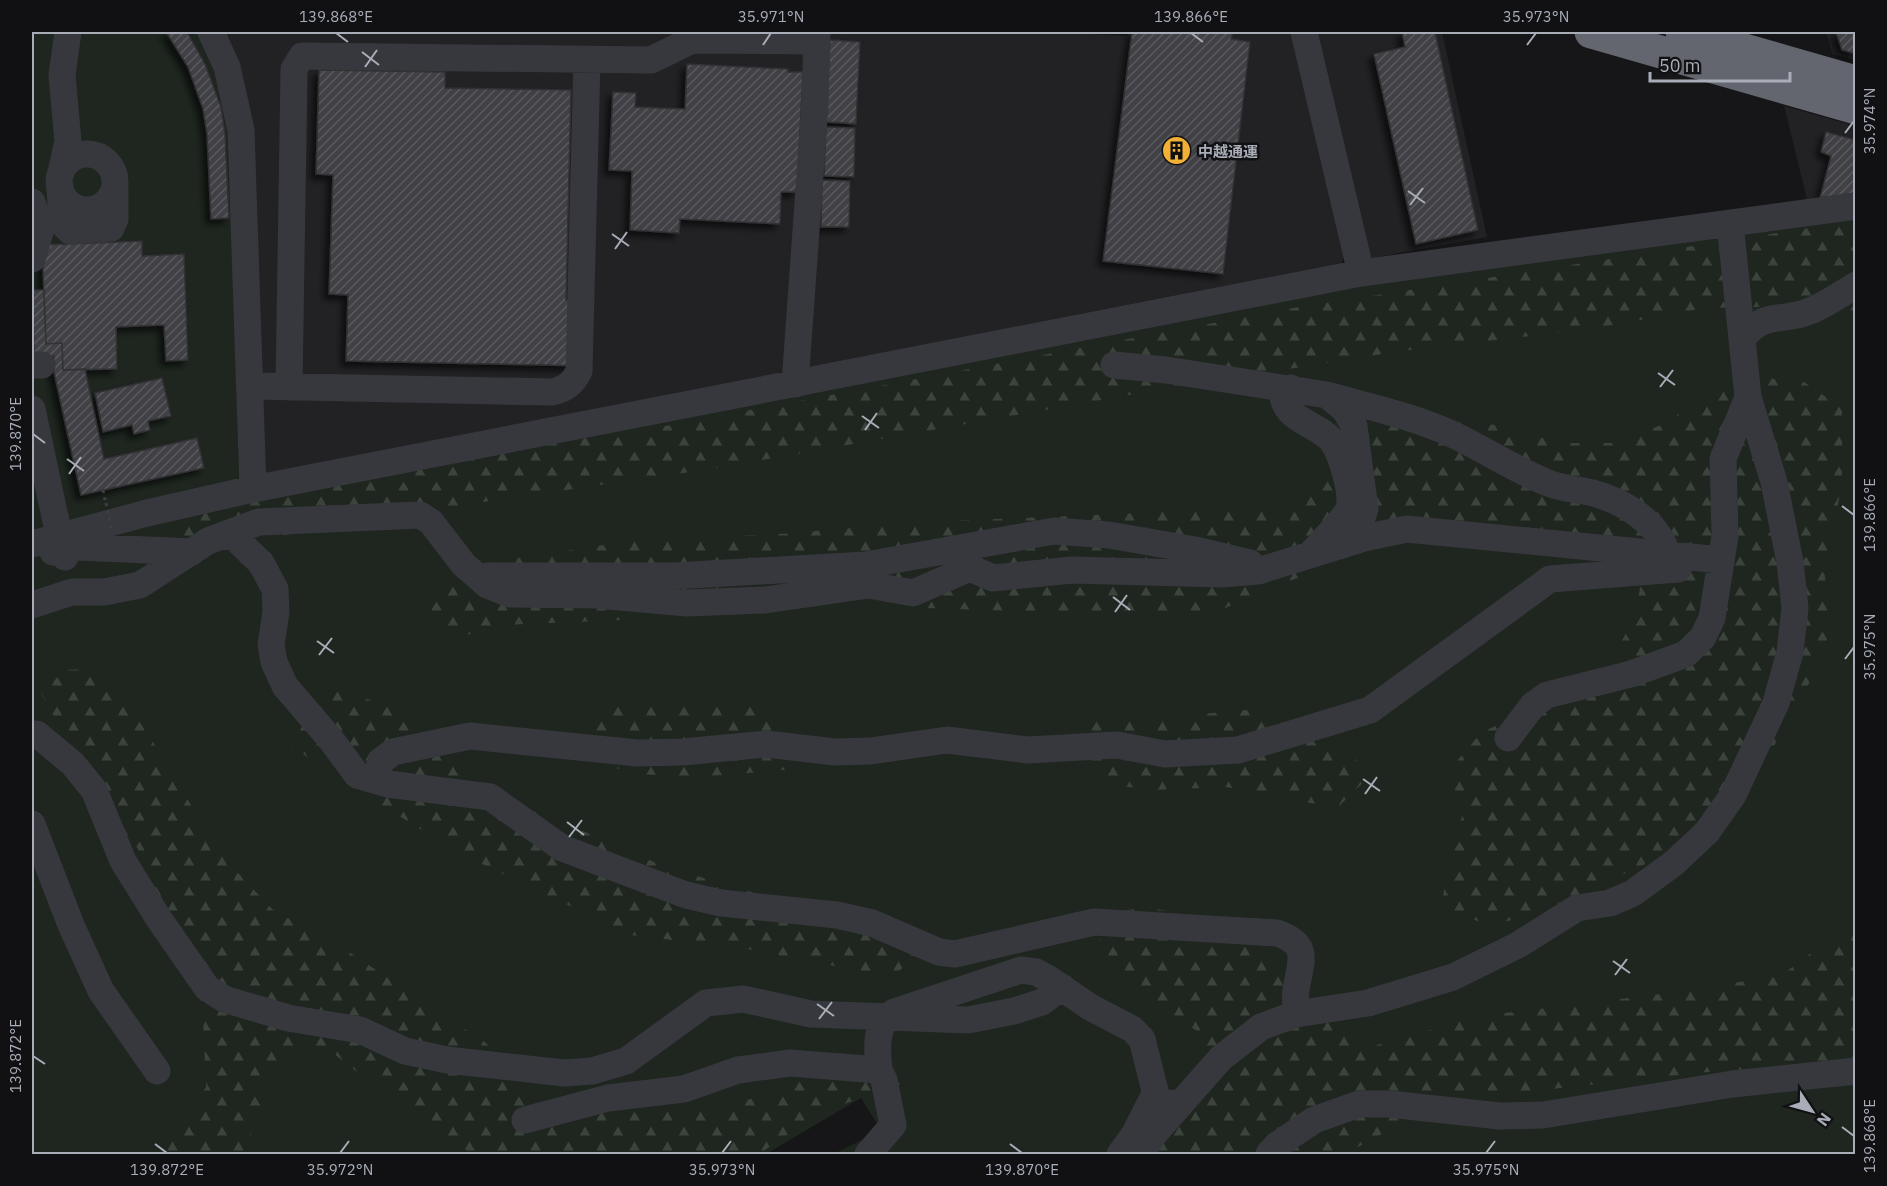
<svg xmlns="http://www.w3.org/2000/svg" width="1887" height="1186" font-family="'IBM Plex Sans','Noto Sans JP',sans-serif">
<defs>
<pattern id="forest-firs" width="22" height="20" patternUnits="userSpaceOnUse" patternTransform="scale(1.5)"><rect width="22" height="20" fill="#1e261f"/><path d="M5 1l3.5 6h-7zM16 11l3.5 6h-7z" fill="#3c433d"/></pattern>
<pattern id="building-hatch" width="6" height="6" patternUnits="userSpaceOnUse" patternTransform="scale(1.5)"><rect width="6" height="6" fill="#404145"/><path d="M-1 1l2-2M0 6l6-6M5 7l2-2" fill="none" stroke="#595a5e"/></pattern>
<filter id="shadow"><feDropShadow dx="-5" dy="5" stdDeviation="3" flood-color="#0009"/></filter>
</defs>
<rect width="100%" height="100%" fill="#161618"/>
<path fill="#222225" d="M223,32H1053L1127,36L1128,32H1296L1348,252L1341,263L267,473L264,471Z
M1312,32H1442L1487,237L1372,258L1365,252Z
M1826,32H1855V60L1832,54Z
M1784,106L1855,126V196L1808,203Z"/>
<path fill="#1e261f" d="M32,32H200L229,113L239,480L32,532Z
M1855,215V1154H834L881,1130L861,1098L766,1154H32V548L97,532L1372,284Z"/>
<path fill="url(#forest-firs)" d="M1855,221V316L1800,306L1705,308L1591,329L1401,351L1152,391L717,468L435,509L203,549L183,538L179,521L186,497L312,473L634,432L1293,308Z
M1730,374L1804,382L1842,408V482L1825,578L1835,620L1804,695L1747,791L1652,861L1535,914L1493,925L1441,911L1450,849L1462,817L1450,769L1481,733L1604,672L1629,628L1640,590L1587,552L1439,527L1350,556L1213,613L1120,615L926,608L866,588L621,620L499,625L454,639L422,604L429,586L485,563L657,537L767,535L925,522L1282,507L1319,488L1375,425L1427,416L1495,425L1561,443H1618L1668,422Z
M90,669L132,707L221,855L273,910L343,948L486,1043L525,1094L547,1110L625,1113L733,1105L825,1073L869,1081L903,1083L819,1113L759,1154H473L429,1128L324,1046H298L277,1060L244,1154H144L176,1135L206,1087L203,1019L186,967L138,849L83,782L68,742L41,693L65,670Z
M339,688L393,709L511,799L576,828L663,866L758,894L924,949L892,977L747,949L631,935L461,854L334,776L292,746L305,721Z
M621,700L696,707L755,704L797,734V769L698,777L637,774L595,762L586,726Z
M1246,710L1309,726L1374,772L1337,808L1226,787L1150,790L1088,781L1072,740L1088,717H1168Z
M1143,907L1188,914L1259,953L1312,996L1334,1026L1366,1048L1480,1016L1685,991L1782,975L1855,919V1067L1726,1070L1442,1101L1345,1154H1141L1205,1061L1200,1033L1120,979L1100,945L1104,915Z"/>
<path fill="url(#building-hatch)" stroke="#303034" stroke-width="1.5" filter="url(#shadow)" d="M166,32H187L205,64L221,107L225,134L229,218L211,219L207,134L203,109L188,67Z
M1132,32H1233L1231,39L1250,42L1223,274L1103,261Z
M1402,32H1435L1478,230L1416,244L1374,54L1405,47Z
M1836,32H1856V54L1842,50Z
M830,40L860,42L856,124L826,122Z
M687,64L788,69V72H803L797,192H781L780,224L680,219L679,233L630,230L632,171L609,170L613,92L636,93L635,107L685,109Z
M319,70L445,72V88L571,90L566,300H590L589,366L346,361L348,295L329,294L333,175L316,174Z
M826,127L855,128L854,177L824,176Z
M1826,132L1856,140V193L1820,198L1831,156L1821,152Z
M822,180L850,181L849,227H821Z
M142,241V256L184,254L188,360L166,361L164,325L116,327L117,369L63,370L62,343L46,344L42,245Z
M33,290H44L46,344L62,343L63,370L85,369L104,459L197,438L204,468L81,495L53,368L54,356L34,357Z
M162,378L171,416L148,421L150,430L134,434L132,425L103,432L95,393Z"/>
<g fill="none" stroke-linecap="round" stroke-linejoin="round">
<path stroke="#3d3f44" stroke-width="3" stroke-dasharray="3 4.5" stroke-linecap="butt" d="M103,490L105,500"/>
<path stroke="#37383d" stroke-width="27" d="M211,32L227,67L241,130L253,489
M1304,32L1361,273
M59 182a28 28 0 1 1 56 0a28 28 0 1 1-56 0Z
M61,173L68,141L62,75L68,32
M60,186L62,223L70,231L111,228L115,219V186
M32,202L41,229L32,259
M1742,339C1764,310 1781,323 1810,311C1825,305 1841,294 1856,285
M32,365H42
M1114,365L1166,370L1327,395L1345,410L1354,426L1365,509L1354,541
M795,384L815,105L817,32
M250,386L552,392C566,389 573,383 579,371L587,60
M289,387L294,69L302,56L651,60L692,40L816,41
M1291,388L1283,394C1283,420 1319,424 1332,441C1341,453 1353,492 1349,508C1345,519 1319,544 1310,555
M1327,395C1370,407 1413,416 1454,435C1485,450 1516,470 1548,483C1563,489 1578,489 1593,493C1623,501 1660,523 1667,555
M32,409L55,517
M224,535L259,522L420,515L431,522L464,565L477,576L487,585L510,594L597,595L687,603L765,600L869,585L913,593L970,568L993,578L1072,570L1222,574L1258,571L1364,538L1407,529L1721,560
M32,544L147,513L253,489L1361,273L1856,206
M53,552L79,547L192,552
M488,576H674L866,565L1054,531L1109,535L1195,550L1250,563
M32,605L72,592H104L140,585L208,541L224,535L235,538L261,563L275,589L276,612L271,645L274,662L285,686L332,741L357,775L388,784L490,797L562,848L686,895L721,903L837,915L872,923L939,952L955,954L1094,922L1277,933C1312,945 1300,962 1296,990C1295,998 1296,1006 1296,1014
M37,734L73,764L94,790L123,861L159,919L207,988L224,999L288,1018L360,1030L405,1051L447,1060L564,1073L592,1071L626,1061L706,1003L743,999L811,1014L968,1020L1014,1011L1042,1002L1062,987
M1508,738L1533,705L1547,695L1631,674L1686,654L1703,637L1712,618L1725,536L1723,459L1748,397L1730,223
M374,780L382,760L393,752L470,736L637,753L683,752L766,744L835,752L870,751L947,740L1028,750L1117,745L1165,754L1238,750L1370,710L1550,579L1678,569
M32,824L71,925L101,991L157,1071
M879,1070C877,1048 874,1026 894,1012L1021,970L1036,972L1049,979L1090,1007L1132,1029L1142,1039L1157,1099L1169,1104L1182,1102
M525,1120L608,1098L684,1089L738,1070L790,1063L879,1070L884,1080L893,1125L868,1154
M1120,1154L1134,1135L1155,1094
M1141,1154L1154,1134L1221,1058L1261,1027L1296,1014L1368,1003L1453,977L1518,945L1577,908L1610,903L1633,893L1674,863L1707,832L1733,795L1776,703L1790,652L1795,608L1790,562L1774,482L1748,397
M1269,1154L1277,1145L1314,1120L1359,1104H1389L1500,1116L1543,1115L1733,1084L1856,1071"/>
<path stroke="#63666e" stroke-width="33" d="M1591,32L1856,108
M1682,32L1856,82"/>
<path stroke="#3d3f44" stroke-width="3" stroke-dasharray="3 4.5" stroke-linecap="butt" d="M106,503L112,532"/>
<path stroke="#37383d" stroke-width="27" d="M55,517L65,557"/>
</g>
<path fill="none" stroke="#a8adb8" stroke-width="2" d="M336,33L348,42M1191,33L1203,42M763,45L771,33M1527,45L1536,33M362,52L379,65M365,67L377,50M1845,133L1854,121M1408,191L1425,203M1410,205L1423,188M612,234L629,246M615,249L627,232M1658,373L1675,385M1660,387L1673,370M862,416L879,428M865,430L877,413M33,434L45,443M67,459L84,471M69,474L81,457M1842,506L1854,515M1113,597L1130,610M1115,612L1127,595M317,641L334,653M319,655L332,638M1845,659L1854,647M1363,779L1380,791M1365,794L1377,777M567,822L584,835M569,837L582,820M1613,961L1630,973M1615,975L1627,959M817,1004L834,1016M819,1019L832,1002M33,1056L45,1064M1842,1127L1854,1136M155,1144L167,1153M1010,1144L1022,1153M340,1153L349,1141M722,1153L731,1141M1486,1153L1495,1141"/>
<defs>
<symbol id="building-disc" viewBox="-11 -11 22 22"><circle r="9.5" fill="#f2b134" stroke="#111113"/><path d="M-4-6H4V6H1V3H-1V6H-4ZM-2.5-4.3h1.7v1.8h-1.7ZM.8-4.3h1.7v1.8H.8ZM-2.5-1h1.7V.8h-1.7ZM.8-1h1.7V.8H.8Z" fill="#111"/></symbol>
</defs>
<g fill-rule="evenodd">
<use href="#building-disc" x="1160" y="134" width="33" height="33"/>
</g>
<g text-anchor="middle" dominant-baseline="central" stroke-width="5" stroke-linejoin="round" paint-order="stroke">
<g font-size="15" font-weight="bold" fill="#a8adb8" stroke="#111113" text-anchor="start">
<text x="1198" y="151">中越通運</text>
</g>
</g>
<rect width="1887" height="1186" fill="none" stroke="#111113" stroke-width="66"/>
<g transform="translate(1812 1111) rotate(126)" stroke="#111113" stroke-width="4.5" paint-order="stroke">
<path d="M0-4.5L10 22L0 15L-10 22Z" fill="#a8adb8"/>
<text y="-9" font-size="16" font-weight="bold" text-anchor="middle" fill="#a8adb8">N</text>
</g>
<path d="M1650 72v9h140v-9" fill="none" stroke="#a8adb8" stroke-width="3"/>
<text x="1659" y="72" font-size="18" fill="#a8adb8" stroke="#111113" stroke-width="4.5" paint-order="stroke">50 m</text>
<rect x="33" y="33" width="1821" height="1120" fill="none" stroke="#a8adb8" stroke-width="2"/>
<g font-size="15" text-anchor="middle" fill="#a8adb8">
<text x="336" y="22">139.868°E</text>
<text x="771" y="22">35.971°N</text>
<text x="1191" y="22">139.866°E</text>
<text x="1536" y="22">35.973°N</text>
<text transform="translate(1870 121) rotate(-90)" y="5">35.974°N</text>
<text transform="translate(16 434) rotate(-90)" y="5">139.870°E</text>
<text transform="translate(1870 515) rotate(-90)" y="5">139.866°E</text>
<text transform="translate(1870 647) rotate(-90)" y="5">35.975°N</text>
<text transform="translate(16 1056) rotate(-90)" y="5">139.872°E</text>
<text transform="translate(1870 1136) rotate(-90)" y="5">139.868°E</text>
<text x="167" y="1175">139.872°E</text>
<text x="340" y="1175">35.972°N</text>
<text x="722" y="1175">35.973°N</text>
<text x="1022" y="1175">139.870°E</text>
<text x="1486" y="1175">35.975°N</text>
</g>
</svg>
